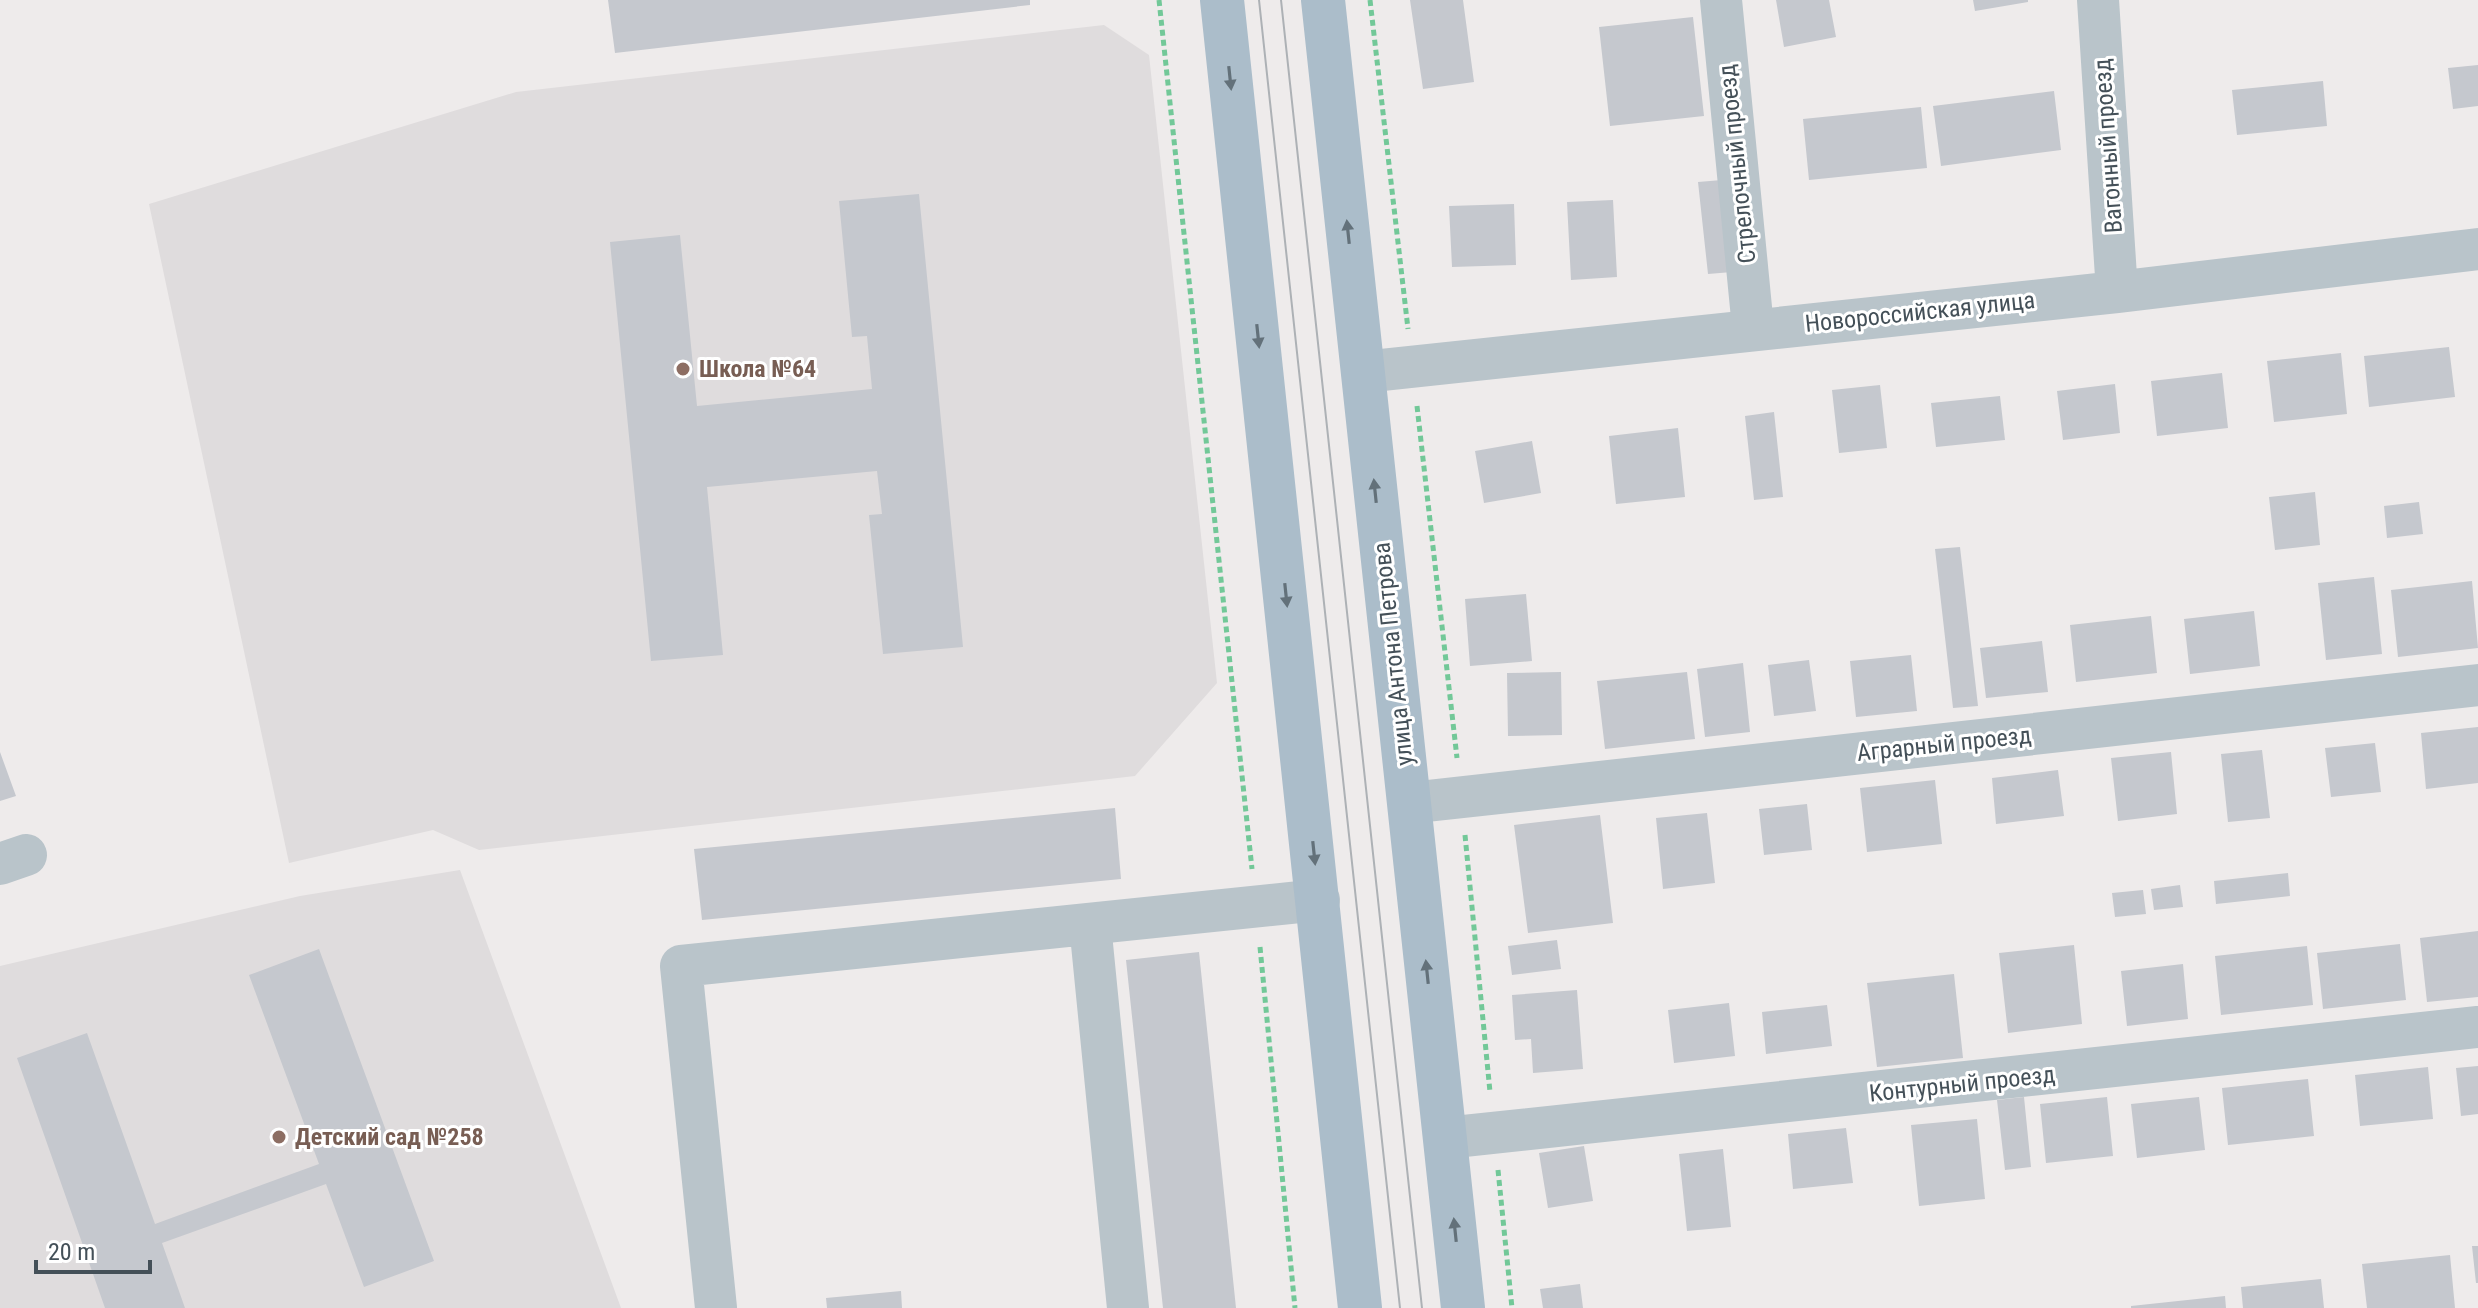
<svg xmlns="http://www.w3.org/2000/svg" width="2478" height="1308" font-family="'Roboto Condensed',sans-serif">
<rect width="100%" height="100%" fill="#eeebeb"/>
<path fill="#dfdcdd" d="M1104,25L1149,55L1217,683L1135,776L479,850L433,830L289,863L149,204L516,92Z
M460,870L621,1308H0V966L300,896Z"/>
<path fill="#c5c8ce" d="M608,0H1030V5L615,53Z
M1410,0H1463L1474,82L1423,89Z
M1776,0H1829L1836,37L1784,47Z
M1973,0H2028V2L1975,11Z
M1693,17L1704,116L1610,126L1599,27Z
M2478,65V106L2453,109L2448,68Z
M2323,81L2327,126L2237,135L2232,90Z
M2054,91L2061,150L1941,166L1933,106Z
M1921,107L1927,168L1809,180L1803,119Z
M1722,180L1732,272L1708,274L1698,182Z
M919,194L963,647L883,654L869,515L882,514L877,471L707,487L723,655L651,661L610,242L680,235L697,406L872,389L867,336L852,337L839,201Z
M1613,200L1617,277L1571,280L1567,202Z
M1514,204L1516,265L1452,267L1449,206Z
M2449,347L2455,397L2369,407L2364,356Z
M2341,353L2347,414L2274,422L2267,361Z
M2222,373L2228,428L2157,436L2151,381Z
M2115,384L2120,433L2063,440L2057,391Z
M1880,385L1887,448L1839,453L1832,390Z
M2000,396L2005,440L1936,447L1931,403Z
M1774,412L1783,497L1754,500L1745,416Z
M1678,428L1685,497L1616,504L1609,436Z
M1532,441L1541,493L1484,503L1475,451Z
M2315,492L2320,545L2275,550L2269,497Z
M2419,502L2423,534L2387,538L2384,506Z
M1960,547L1978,706L1953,708L1935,549Z
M2374,577L2382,654L2326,660L2318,583Z
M2472,581L2478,648L2398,657L2391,590Z
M1526,594L1532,661L1470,666L1465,599Z
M2254,611L2260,666L2190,674L2184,619Z
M2151,616L2157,673L2076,682L2070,625Z
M2042,641L2048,692L1986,698L1980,648Z
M1911,655L1917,711L1856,717L1850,661Z
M1809,660L1816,711L1774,716L1768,665Z
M1743,663L1750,732L1705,737L1697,669Z
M1561,672L1562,735L1508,736L1507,673Z
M1687,672L1695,739L1605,749L1597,681Z
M2478,727V783L2426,789L2421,733Z
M2375,743L2381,792L2331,797L2325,748Z
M2262,750L2270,818L2228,822L2221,754Z
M0,752L16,796L0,801Z
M2171,752L2177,814L2118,821L2111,758Z
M2058,770L2064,816L1996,824L1992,778Z
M1935,780L1942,844L1867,852L1860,788Z
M1807,804L1812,850L1764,855L1759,809Z
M1115,808L1121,879L702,920L694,849Z
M1707,813L1715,883L1663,889L1656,818Z
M1600,815L1613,923L1528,933L1514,825Z
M2288,873L2290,896L2216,904L2214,881Z
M2180,885L2183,907L2154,910L2151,889Z
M2143,890L2146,914L2115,917L2112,893Z
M2478,931V997L2427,1002L2420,938Z
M1557,940L1561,969L1512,975L1508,946Z
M2400,944L2406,1000L2323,1009L2317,953Z
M2074,945L2082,1024L2008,1033L1999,953Z
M2307,946L2313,1005L2221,1015L2215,956Z
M319,949L434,1261L364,1287L326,1184L162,1243L185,1308H105L17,1058L87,1033L155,1224L319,1164L249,975Z
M1199,952L1236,1308H1163L1126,960Z
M2183,964L2188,1019L2127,1026L2121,971Z
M1954,974L1963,1058L1877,1067L1867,983Z
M1577,990L1583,1069L1533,1073L1531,1039L1515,1040L1512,995Z
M1729,1003L1735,1056L1674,1063L1668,1010Z
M1827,1005L1832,1046L1766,1054L1762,1012Z
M2478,1066V1114L2461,1116L2456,1068Z
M2428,1067L2433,1119L2360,1126L2355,1075Z
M2308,1079L2314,1136L2228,1145L2222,1088Z
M2024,1097L2031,1167L2005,1170L1997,1100Z
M2107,1097L2113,1156L2046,1163L2040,1104Z
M2199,1097L2205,1150L2137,1158L2131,1104Z
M1977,1119L1985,1199L1919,1206L1911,1125Z
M1846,1128L1853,1183L1793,1189L1788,1134Z
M1584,1146L1593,1201L1548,1208L1539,1153Z
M1723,1149L1731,1227L1687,1231L1679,1154Z
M2472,1246H2478V1283H2476Z
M2450,1255L2455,1308H2367L2362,1264Z
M2321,1279L2324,1308H2243L2241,1287Z
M1580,1284L1583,1308H1543L1540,1289Z
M901,1291L902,1308H827L826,1298Z
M2225,1296L2226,1308H2131V1306Z"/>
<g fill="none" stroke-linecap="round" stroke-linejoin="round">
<path stroke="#72c898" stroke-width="5" stroke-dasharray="6 4" stroke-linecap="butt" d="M1159,0L1252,869
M1370,0L1408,329
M1417,406L1457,758
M1465,835L1490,1092
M1260,947L1295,1308
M1498,1170L1512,1308"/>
<path stroke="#b9c4ca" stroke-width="42" d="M1721,0L1753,328
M2098,0L2117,292
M1363,372L2117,292L2478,249
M1409,803L2478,685
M0,864L26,855
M1090,924L1128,1308
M1445,1138L2478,1027
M716,1308L681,966L1319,900"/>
<path stroke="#abbdca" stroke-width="44" d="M1222,0L1360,1308
M1323,0L1463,1308"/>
<path stroke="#adb1b5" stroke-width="2" d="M1259,0L1400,1308
M1281,0L1422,1308"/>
</g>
<defs><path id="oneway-solid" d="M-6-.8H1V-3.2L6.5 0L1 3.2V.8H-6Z" transform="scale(2)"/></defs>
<g fill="#63717a">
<use href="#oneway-solid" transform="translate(1230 78) rotate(84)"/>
<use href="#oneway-solid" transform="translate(1348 232) rotate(-96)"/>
<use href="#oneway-solid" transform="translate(1258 336) rotate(84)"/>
<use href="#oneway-solid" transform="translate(1375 491) rotate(-96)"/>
<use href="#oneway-solid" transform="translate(1286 595) rotate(84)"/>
<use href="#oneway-solid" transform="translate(1314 853) rotate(84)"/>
<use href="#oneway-solid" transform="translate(1427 972) rotate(-96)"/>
<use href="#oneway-solid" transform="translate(1455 1230) rotate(-96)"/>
</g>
<g fill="#8d6e63" stroke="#fff" stroke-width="3">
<circle cx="683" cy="369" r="8"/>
<circle cx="279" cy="1137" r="8"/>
</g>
<g text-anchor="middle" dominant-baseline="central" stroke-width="6" stroke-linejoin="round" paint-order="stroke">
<g font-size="24" fill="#445058" stroke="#fff">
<text transform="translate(2108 146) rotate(-94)">Вагонный проезд</text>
<text transform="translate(1737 164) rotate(-96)">Стрелочный проезд</text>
<text transform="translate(1920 312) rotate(-6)">Новороссийская улица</text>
<text transform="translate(1393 654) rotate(-96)">улица Антона Петрова</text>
<text transform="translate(1944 744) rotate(-6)">Аграрный проезд</text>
<text transform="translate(1962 1084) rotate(-6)">Контурный проезд</text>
</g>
<g font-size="24" font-weight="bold" fill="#785e54" stroke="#fff" text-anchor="start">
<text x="699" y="369">Школа №64</text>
<text x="295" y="1137">Детский сад №258</text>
</g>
</g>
<path d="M36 1260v12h114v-12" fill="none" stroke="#445058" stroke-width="4"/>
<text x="48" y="1260" font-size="24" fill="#445058" stroke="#ffffff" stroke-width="6" paint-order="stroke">20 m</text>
</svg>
